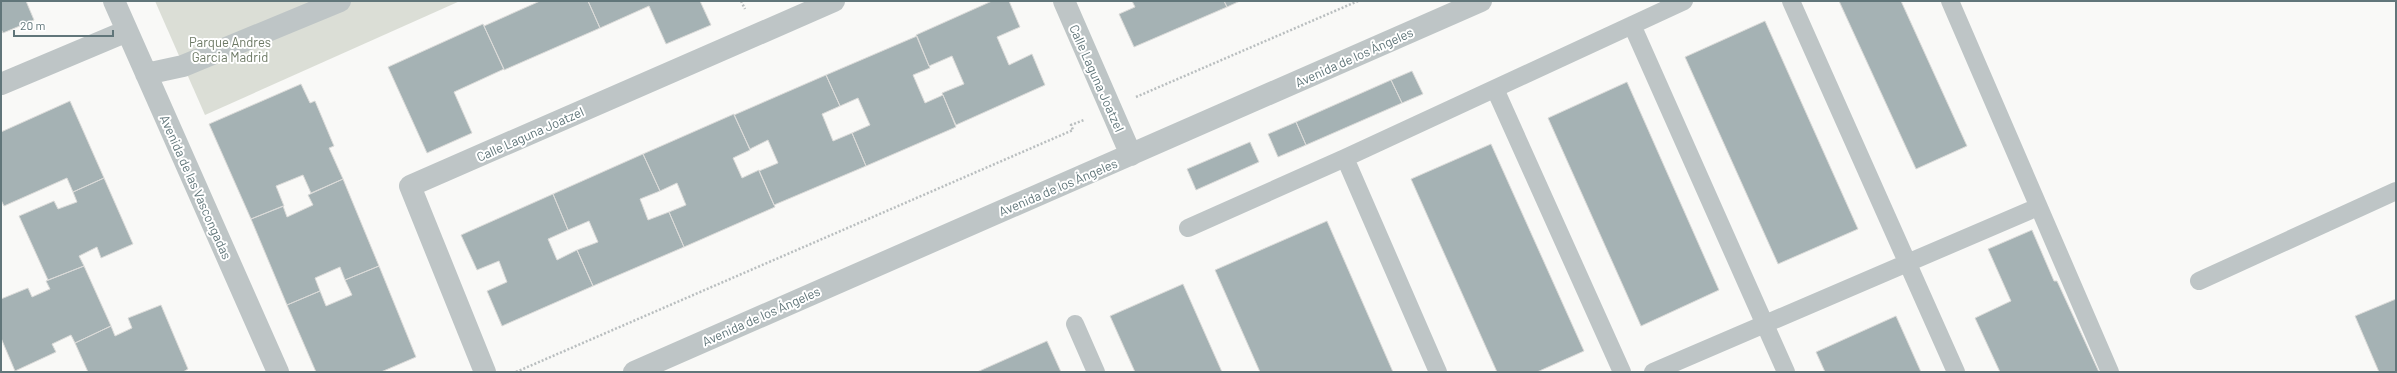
<svg xmlns="http://www.w3.org/2000/svg" width="2397" height="373" font-family="Barlow,sans-serif">
<rect width="100%" height="100%" fill="#f9f9f7"/>
<path fill="#dbded6" d="M155,1H460L205,115Z"/>
<path fill="#a5b2b4" stroke="#dbdbd9" d="M1,1H26L34,20L3,33L1,29Z
M540,1H588L600,28L504,70L484,26Z
M588,1H700L711,25L666,44L649,6L600,28Z
M992,1H1009L1020,27L997,37L1009,65L1032,54L1045,85L956,125L942,93L964,84L952,56L929,66L916,35Z
M1132,1H1224L1227,7L1134,47L1119,14L1135,7Z
M1224,1H1240L1227,7Z
M1839,1H1901L1967,146L1916,169Z
M1765,21L1858,229L1778,264L1685,57Z
M483,24L504,69L454,92L472,133L427,153L388,67Z
M917,36L930,68L913,75L925,103L943,95L956,127L866,166L852,133L870,125L858,98L840,106L826,75Z
M1412,71L1423,94L1402,103L1391,80Z
M826,75L840,106L822,114L833,141L852,133L866,166L774,205L759,171L778,163L768,140L750,149L734,115Z
M1391,80L1402,103L1306,145L1296,122Z
M1627,82L1719,290L1641,326L1548,118Z
M301,84L310,103L315,101L334,146L329,148L343,179L311,193L303,175L276,186L284,206L251,219L209,124Z
M70,101L104,178L73,192L67,178L4,206L1,200V132Z
M734,114L750,150L733,158L742,178L759,170L775,207L684,247L669,212L686,205L677,183L660,191L643,154Z
M1296,122L1306,145L1278,157L1268,134Z
M1250,142L1259,162L1196,190L1187,169Z
M1491,144L1584,351L1537,372H1497L1411,179Z
M643,154L660,191L640,199L648,220L669,212L684,247L593,286L577,250L598,242L589,221L568,230L553,194Z
M104,178L133,244L101,258L97,247L79,256L84,266L48,280L19,216L54,201L58,209L77,202L73,192Z
M343,179L379,266L345,280L340,267L315,278L320,291L287,305L251,219L283,206L287,217L313,205L308,195Z
M553,194L568,230L548,239L557,260L577,250L593,286L502,326L487,291L507,282L499,261L477,270L461,235Z
M1327,221L1393,372H1260L1215,270Z
M2032,230L2054,281H2057L2099,372H2000L1975,318L2011,301L1988,249Z
M84,266L111,326L75,343L71,335L52,344L56,352L15,371L1,338V299L28,288L32,297L50,289L46,281Z
M379,266L416,357L381,372H316L287,305L320,291L326,306L352,295L345,280Z
M1183,284L1222,372H1135L1110,316Z
M2396,299V372H2379L2355,316Z
M161,305L188,369L183,372H88L75,343L111,326L115,336L132,328L128,318Z
M1896,316L1921,372H1825L1816,352Z
M1047,341L1061,372H977Z"/>
<g fill="none" stroke-linecap="round" stroke-linejoin="round">
<path stroke="#b9bebf" stroke-width="2.5" stroke-dasharray="2 2" stroke-linecap="butt" d="M741,1L745,9
M1136,97L1358,1
M516,372L1073,130L1071,125L1084,120"/>
<path stroke="#bec5c6" stroke-width="18" d="M1791,1L1956,372
M1950,1L2110,372
M1632,25L1786,372
M1495,89L1622,372
M1345,158L1438,372
M1188,228L1345,158L1684,1
M2199,281L2396,191
M1075,324L1096,372
M1653,372L2038,207"/>
<path stroke="#bec5c6" stroke-width="22" d="M114,1L278,372
M1064,1L1131,155
M146,74L183,66L340,1
M1,84L127,31
M485,372L410,186L834,1
M634,372L1481,1"/>
</g>
<g text-anchor="middle" dominant-baseline="central" stroke-width="4" stroke-linejoin="round" paint-order="stroke">
<g font-size="13" fill="#6d7965" stroke="#fff">
<text x="230" y="42">Parque Andres<tspan x="230" dy="15">Garcia Madrid</tspan></text>
</g>
<g font-size="13" fill="#61767a" stroke="#fff">
<text transform="translate(1354 57) rotate(-24)">Avenida de los Ángeles</text>
<text transform="translate(1097 78) rotate(66)">Calle Laguna Joatzel</text>
<text transform="translate(530 134) rotate(-24)">Calle Laguna Joatzel</text>
<text transform="translate(196 187) rotate(66)">Avenida de las Vascongadas</text>
<text transform="translate(1058 187) rotate(-23)">Avenida de los Ángeles</text>
<text transform="translate(761 316) rotate(-24)">Avenida de los Ángeles</text>
</g>
</g>
<rect width="2397" height="373" fill="none" stroke="#61767a" stroke-width="4"/>
<path d="M14 30v6h99v-6" fill="none" stroke="#61767a" stroke-width="2"/>
<text x="20" y="30" font-size="12" fill="#61767a" stroke="#ffffff" stroke-width="3" paint-order="stroke">20 m</text>
</svg>
